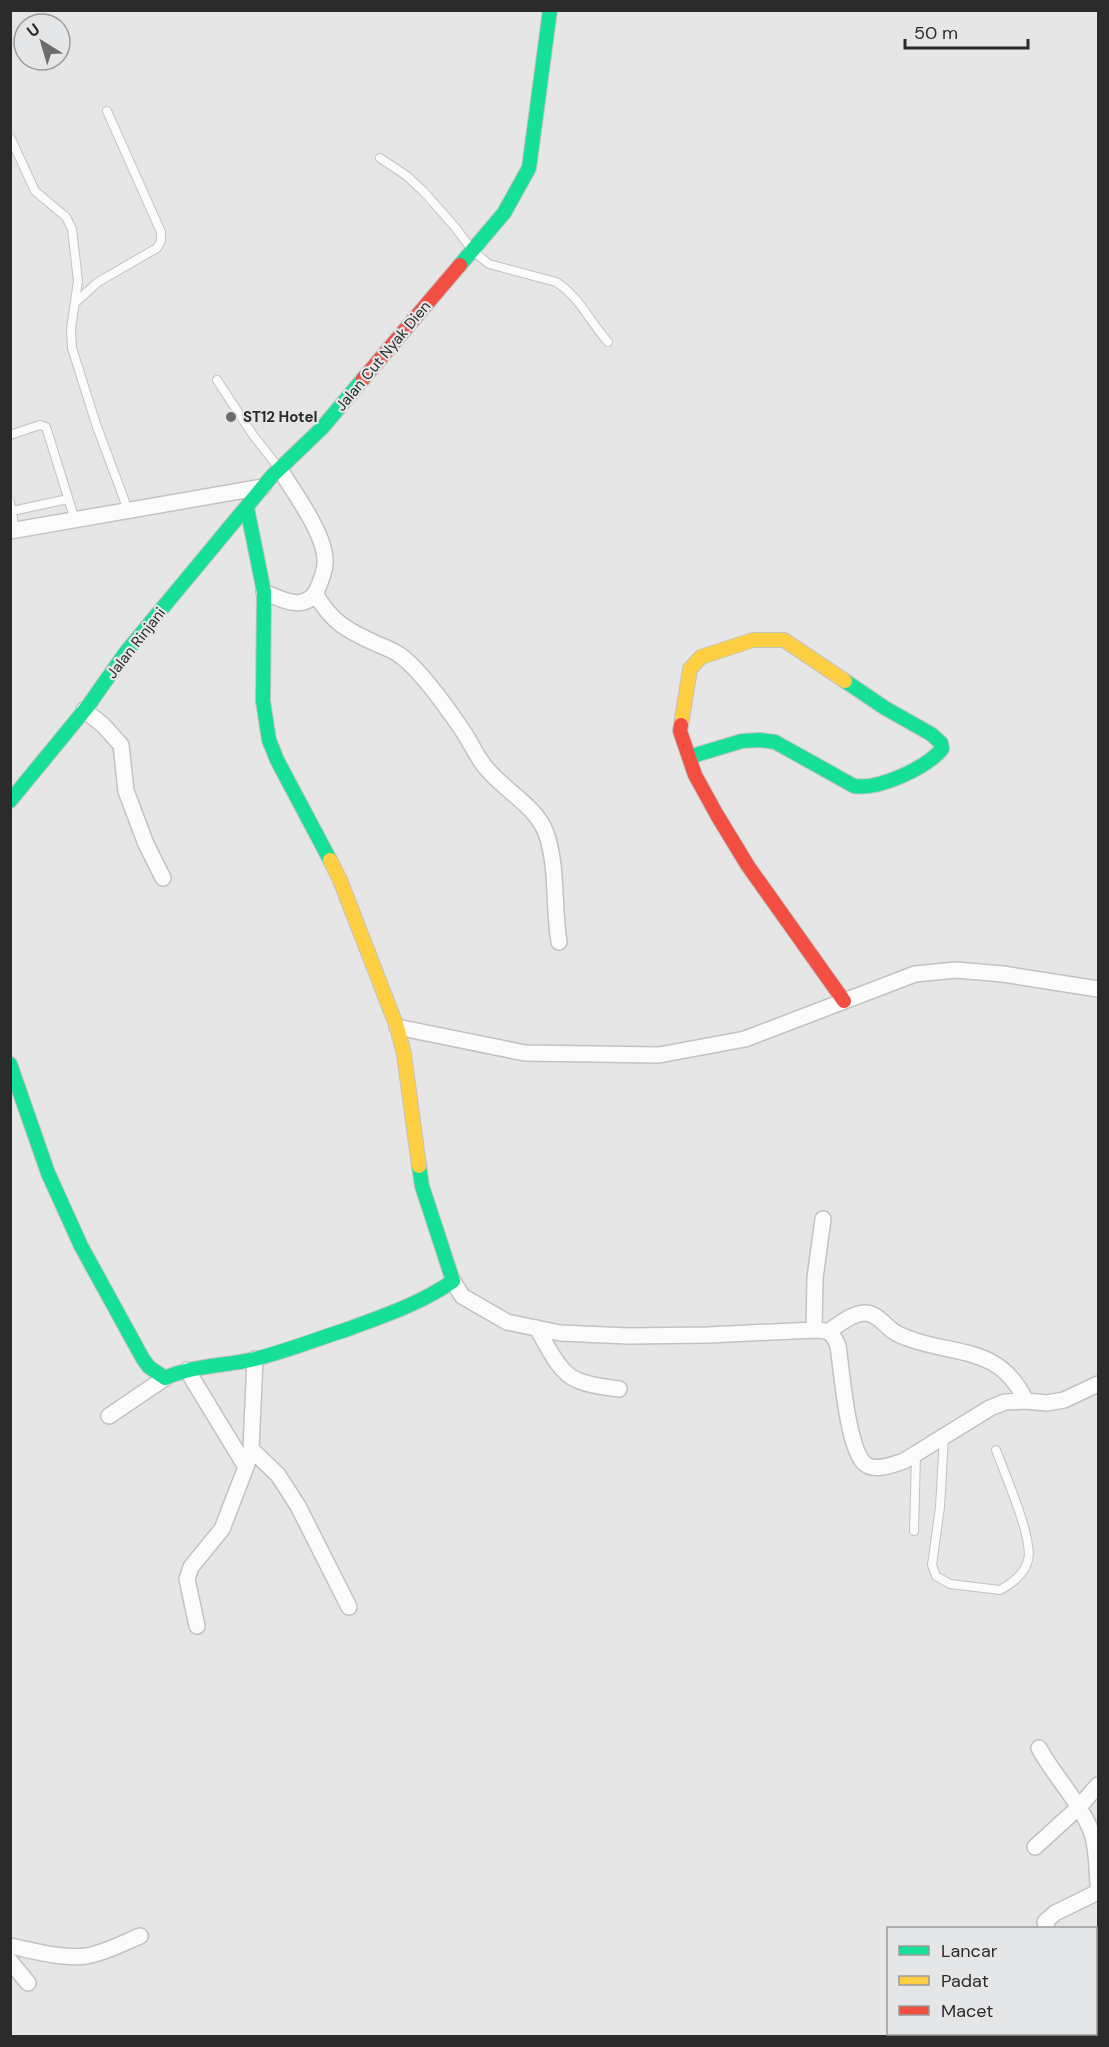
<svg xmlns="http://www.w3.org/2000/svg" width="1109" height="2047" font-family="'DM Sans',sans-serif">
<rect width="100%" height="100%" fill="#e6e6e6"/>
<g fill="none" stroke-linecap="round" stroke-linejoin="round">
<defs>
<path id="lane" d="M11,139L35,191L66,217L72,229L78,281L71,329L72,348L96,424L128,510
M380,158L407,176L424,192L455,227L473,251L489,264L556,282C579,296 590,322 608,342
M76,302L98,282L157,248L161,241V232L107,111
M217,380L253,435L278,467
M10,435L40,425L46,427L75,520
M10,502L15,530
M12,511L68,499
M944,1437L940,1507L932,1565L936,1576L950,1584L1000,1590C1012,1584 1025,1573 1028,1560C1034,1540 1004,1472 996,1450
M914,1531L916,1455"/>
<path id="street" d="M10,531L263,487
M264,592C281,599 305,613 317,590C320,583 325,571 325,563C327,536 293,491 279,468
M315,593C331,622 348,631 377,644C384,647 392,650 398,654C419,667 448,709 463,731C471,743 477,758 487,769C505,791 536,806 546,833C558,867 553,906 559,942
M84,710L103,725L121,745L126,791L146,844L163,878
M397,1027L525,1053L659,1055L745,1039L915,974L956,970L1003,974L1098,989
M453,1281L462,1296L507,1322L560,1333L628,1336L708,1335L814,1330C828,1330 833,1332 838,1346C842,1372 847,1445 864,1463C874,1473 894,1464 904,1461L990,1408L1005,1402L1026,1401L1047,1403L1064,1400L1098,1384
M537,1328C547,1345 558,1372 577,1380C590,1386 605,1387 619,1389
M814,1330L815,1278L823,1219
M829,1331C840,1324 852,1313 866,1313C879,1314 885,1327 896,1333C901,1336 908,1338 913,1340C961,1356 1000,1347 1026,1401
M187,1370L246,1467
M109,1416L165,1378
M251,1449L278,1475L298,1506L349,1607
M197,1626L187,1579L191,1567L222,1529L246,1467L251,1449L255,1359
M1039,1748C1055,1778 1084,1806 1093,1837C1097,1852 1097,1869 1098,1884
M1035,1847L1079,1807L1098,1785
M1047,1928L1045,1922L1055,1913L1098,1892
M10,1946C35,1951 61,1959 86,1956C105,1953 123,1943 140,1936
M1096,1952H1098
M10,1961L28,1983"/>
<path id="fast" d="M460,265L504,213L529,168L550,10
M247,508L264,592L263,701L269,740L277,760L330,860
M689,757L742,741L760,740L775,742L854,786C879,790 926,768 942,749L941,743L931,734L885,708L845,681
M10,801L88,706L126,652L272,476L322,428L363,379
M10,1064L48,1173L81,1246L143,1359L149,1367L165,1378C194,1365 225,1366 255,1359C287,1351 317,1339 348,1329C383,1316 422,1303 453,1281L422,1186L419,1166"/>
<path id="slow" d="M681,725L690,669L701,657L753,640H784L845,681
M330,860L340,880L397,1027L404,1054L419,1166"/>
<path id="jam" d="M363,379L460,265
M681,725L680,731L695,775L717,815L748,866L844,1001"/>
</defs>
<use href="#lane" stroke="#c2c2c2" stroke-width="10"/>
<use href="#street" stroke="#c2c2c2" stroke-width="18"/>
<use href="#fast" stroke="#c2c2c2" stroke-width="16"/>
<use href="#slow" stroke="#c2c2c2" stroke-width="16"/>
<use href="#jam" stroke="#c2c2c2" stroke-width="16"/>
<use href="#lane" stroke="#fbfbfb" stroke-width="8"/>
<use href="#street" stroke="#fbfbfb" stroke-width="15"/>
<use href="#fast" stroke="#16e098" stroke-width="14"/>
<use href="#slow" stroke="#ffcf43" stroke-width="14"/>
<use href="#jam" stroke="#f24e42" stroke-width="14"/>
</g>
<circle fill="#6c6c6d" stroke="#e5e6e7" stroke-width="2" cx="231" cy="417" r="6"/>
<g text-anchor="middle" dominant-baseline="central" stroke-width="4.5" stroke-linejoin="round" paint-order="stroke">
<g font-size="15" fill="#2b2b2c" stroke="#e5e6e7">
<text transform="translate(383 356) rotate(-50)">Jalan Cut Nyak Dien</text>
<text transform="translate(136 643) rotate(-52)">Jalan Rinjani</text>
</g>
<g font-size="15" font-weight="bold" fill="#2b2b2c" stroke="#e5e6e7" text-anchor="start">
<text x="243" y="417">ST12 Hotel</text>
</g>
</g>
<rect width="1109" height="2047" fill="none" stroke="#2b2b2c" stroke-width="24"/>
<rect x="887" y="1927" width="210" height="108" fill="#e5e6e7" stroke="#9b9b9c" stroke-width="1.5"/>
<rect x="899" y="1946" width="30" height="9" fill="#16e098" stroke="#9b9b9c" stroke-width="1.5"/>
<text x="941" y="1957" font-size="18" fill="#2b2b2c">Lancar</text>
<rect x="899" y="1976" width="30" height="9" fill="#ffcf43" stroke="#9b9b9c" stroke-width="1.5"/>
<text x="941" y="1987" font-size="18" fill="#2b2b2c">Padat</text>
<rect x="899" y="2006" width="30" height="9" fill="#f24e42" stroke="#9b9b9c" stroke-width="1.5"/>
<text x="941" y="2017" font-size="18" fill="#2b2b2c">Macet</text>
<g transform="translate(42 42) rotate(323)"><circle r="28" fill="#e5e6e7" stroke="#9b9b9c" stroke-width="1.5"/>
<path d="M0-4.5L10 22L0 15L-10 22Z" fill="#6c6c6d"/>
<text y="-9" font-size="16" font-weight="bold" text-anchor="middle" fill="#2b2b2c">U</text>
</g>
<path d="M905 39v9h123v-9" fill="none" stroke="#2b2b2c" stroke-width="3"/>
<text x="914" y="39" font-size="18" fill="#2b2b2c" stroke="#e5e6e7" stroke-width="4.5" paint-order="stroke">50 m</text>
</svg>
